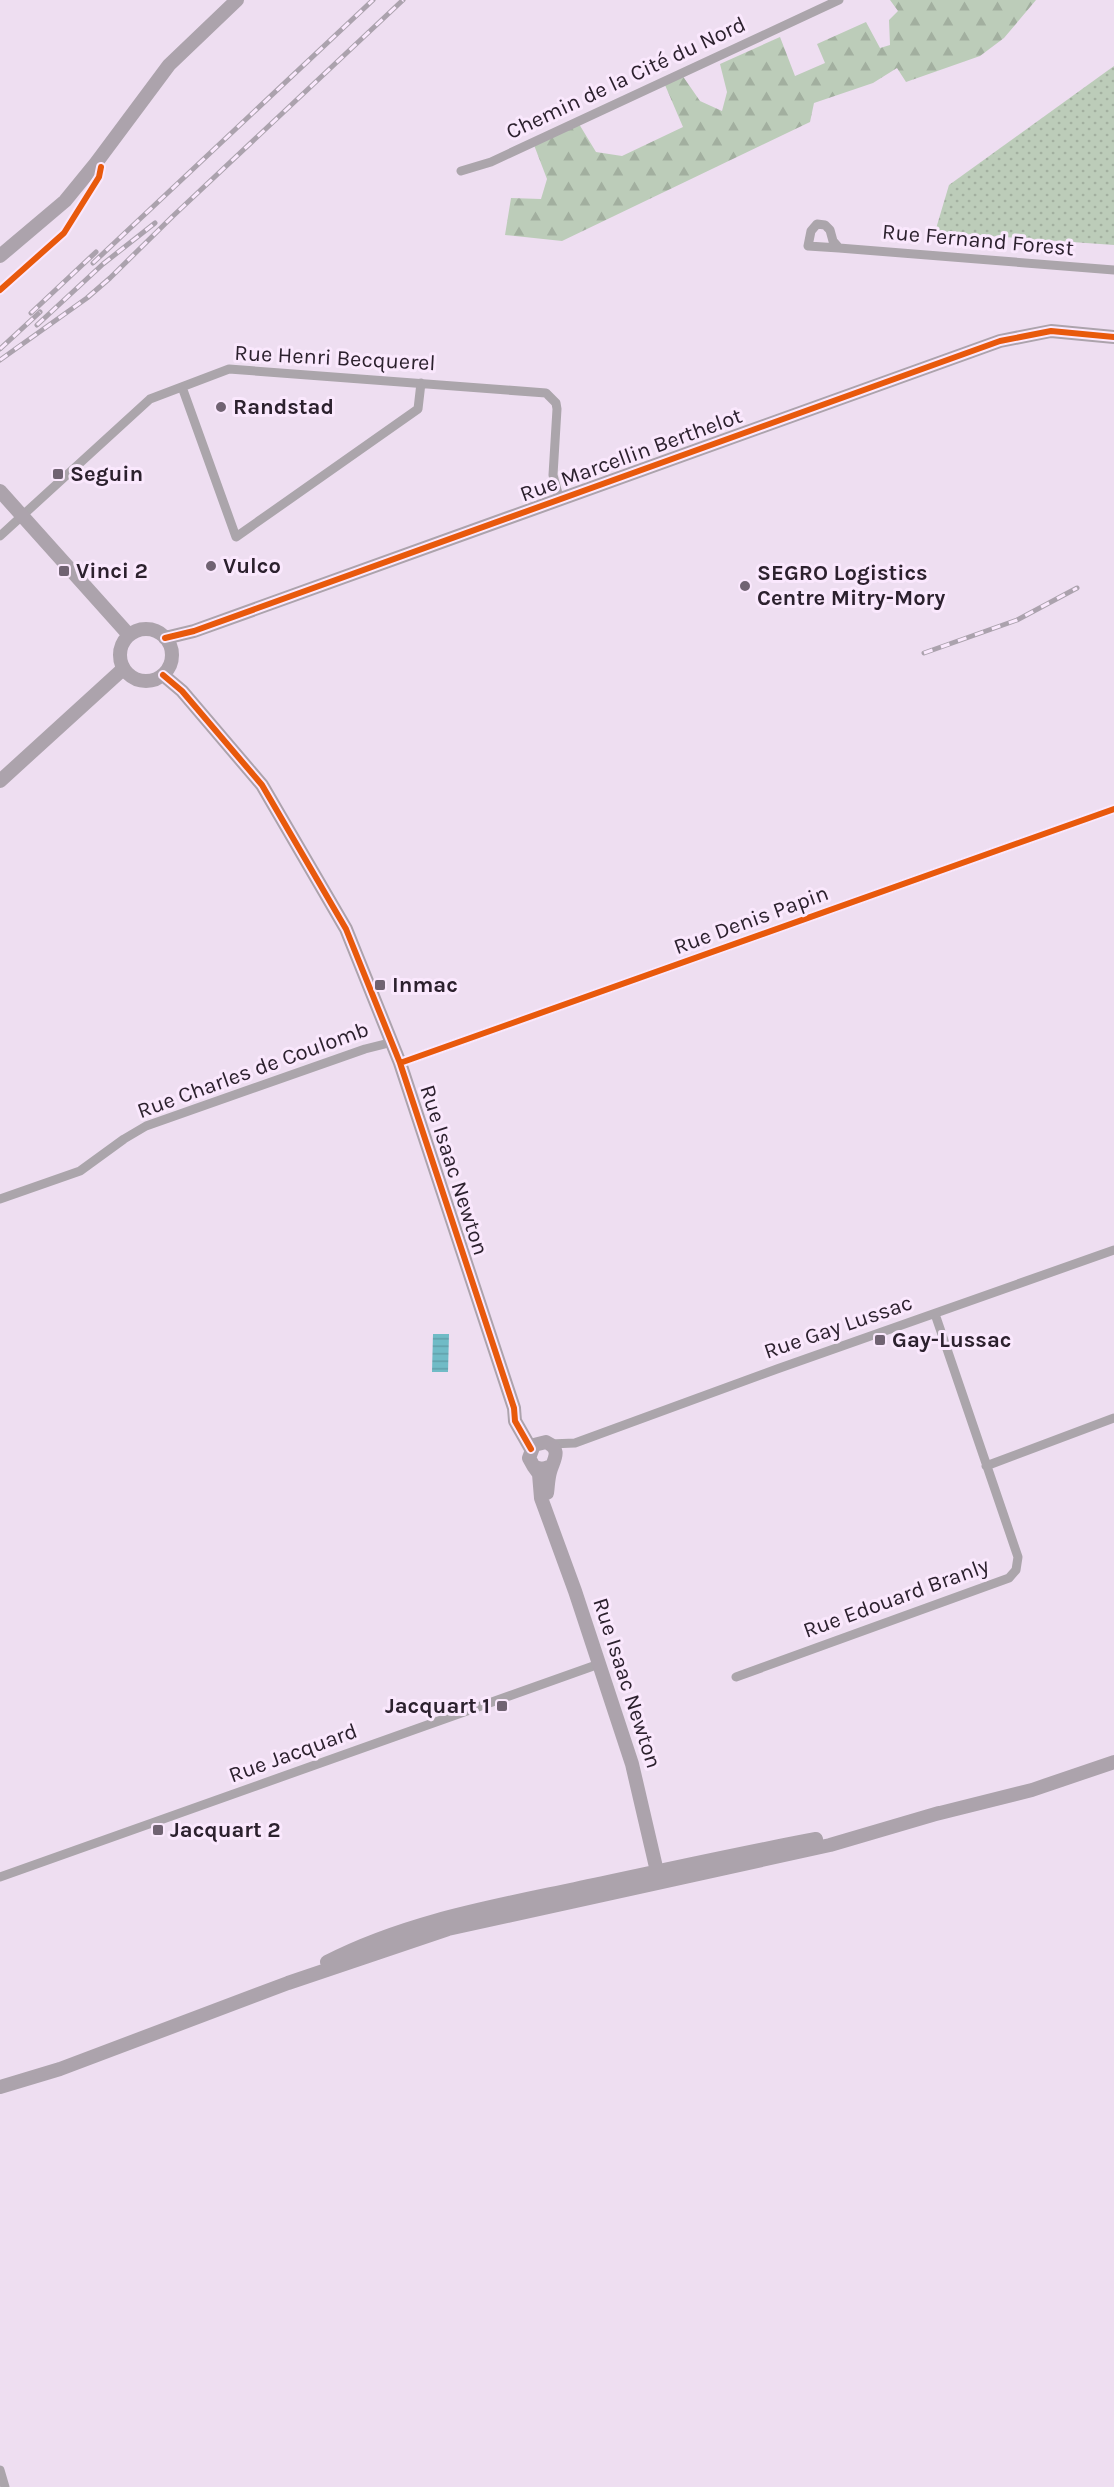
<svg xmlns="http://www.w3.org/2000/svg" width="1114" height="2487" font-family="Karla,sans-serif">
<defs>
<pattern id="grass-dots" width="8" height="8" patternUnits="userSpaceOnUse" patternTransform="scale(1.5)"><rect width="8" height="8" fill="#bcccb9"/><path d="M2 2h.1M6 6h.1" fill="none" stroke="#a2af9f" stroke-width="1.8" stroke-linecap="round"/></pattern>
<pattern id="forest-firs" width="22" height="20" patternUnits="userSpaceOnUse" patternTransform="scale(1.5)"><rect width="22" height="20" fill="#bcccb9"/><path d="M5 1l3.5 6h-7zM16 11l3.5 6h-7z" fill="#a2af9f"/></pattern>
<pattern id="water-rules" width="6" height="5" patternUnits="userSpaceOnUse" patternTransform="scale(1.5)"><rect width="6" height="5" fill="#70bbc6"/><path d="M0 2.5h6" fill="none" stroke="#61a0aa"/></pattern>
</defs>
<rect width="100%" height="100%" fill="#eedef1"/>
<path fill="url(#grass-dots)" d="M1114,66V245L935,232L949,185Z"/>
<path fill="url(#forest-firs)" d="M890,0H1036L1004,38L980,56L906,82L897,68L873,83L814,103L810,122L562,241L505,235L511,198L541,199L547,179L534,145L579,124L596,152L622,156L683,127L665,85L682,75L700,101L722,111L727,92L720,64L780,37L795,76L825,63L817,44L866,22L880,48L890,45L889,20L898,11Z"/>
<path fill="url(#water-rules)" d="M433,1334H449L448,1372H432Z"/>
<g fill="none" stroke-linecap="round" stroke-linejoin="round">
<path stroke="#aba5ab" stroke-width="9" d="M461,171L491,162L839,0
M839,248L833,241L830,230L825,225L817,224L811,231L808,246L839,248L1114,270
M182,387L236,537L418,409L421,383
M0,536L150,399L229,369L546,393L556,403L557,409L553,475L560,501
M400,1063L1114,809
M0,1199L80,1171L124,1139L146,1126L365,1049L393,1042
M550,1444L575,1443L777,1369L1114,1250
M986,1466L1114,1418
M736,1677L1009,1578L1016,1570L1018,1557L935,1314
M0,1877L599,1664
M0,2470L5,2487"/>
<path stroke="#aca3ac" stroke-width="14" d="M0,256L65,201L96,163L169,65L237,0
M0,491L129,635
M120 655a26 26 0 1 1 52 0a26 26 0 1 1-52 0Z
M165,638L194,631L1000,341L1051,331L1114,337
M163,675L182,691L262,785L346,929L400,1063L514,1408L515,1421L531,1449
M0,781L123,669
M534,1467L539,1474L541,1498L575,1591L632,1764L659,1880
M547,1493C548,1486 548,1479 550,1472C553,1460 563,1450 546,1442L534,1445L529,1458L534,1467L543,1469L552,1466
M932,1815L1032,1790L1114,1762
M327,1962C405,1922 490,1907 575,1889C656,1872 736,1854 816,1839
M0,2087L60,2069L288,1983L448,1929L830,1845L939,1813"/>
<defs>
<path id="rail" d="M93,263L373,0
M31,313L96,252
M37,325L103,264L155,223
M0,349L40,312
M0,360L87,298L110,278L173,216L403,0
M924,653L1017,620L1077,588"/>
</defs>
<use href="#rail" stroke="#aba2ad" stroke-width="5"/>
<use href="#rail" stroke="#fae8fd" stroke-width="3" stroke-dasharray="9" stroke-linecap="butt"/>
<defs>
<path id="cycleway" d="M0,290L64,233L99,177L101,167
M165,638L194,631L1000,341L1051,331L1114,337
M163,675L182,691L262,785L346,929L400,1063L514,1408L515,1421L531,1449
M400,1063L1114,809"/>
</defs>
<use href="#cycleway" stroke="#fae8fd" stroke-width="10"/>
<use href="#cycleway" stroke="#e8590c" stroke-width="6"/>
</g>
<g fill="#706372" stroke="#fae8fd" stroke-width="2">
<circle cx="221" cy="407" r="6"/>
<rect x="52" y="468" width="12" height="12" rx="3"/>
<circle cx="211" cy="566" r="6"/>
<rect x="58" y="565" width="12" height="12" rx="3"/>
<circle cx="745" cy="586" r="6"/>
<rect x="374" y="979" width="12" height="12" rx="3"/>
<rect x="874" y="1334" width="12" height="12" rx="3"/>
<rect x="496" y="1700" width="12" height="12" rx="3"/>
<rect x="152" y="1824" width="12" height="12" rx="3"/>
</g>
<g text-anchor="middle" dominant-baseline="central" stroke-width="6" stroke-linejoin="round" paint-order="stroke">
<g font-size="22" fill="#2c212e" stroke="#fae8fd">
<text transform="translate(626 78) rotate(-25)">Chemin de la Cité du Nord</text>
<text transform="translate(978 240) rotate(5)">Rue Fernand Forest</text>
<text transform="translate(335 358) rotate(3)">Rue Henri Becquerel</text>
<text transform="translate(631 455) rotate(-20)">Rue Marcellin Berthelot</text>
<text transform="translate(751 920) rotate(-20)">Rue Denis Papin</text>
<text transform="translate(253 1070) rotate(-20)">Rue Charles de Coulomb</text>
<text transform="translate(454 1170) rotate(72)">Rue Isaac Newton</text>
<text transform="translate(838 1327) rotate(-19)">Rue Gay Lussac</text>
<text transform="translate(896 1598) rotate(-20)">Rue Edouard Branly</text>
<text transform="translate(627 1683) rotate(72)">Rue Isaac Newton</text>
<text transform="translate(293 1753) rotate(-20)">Rue Jacquard</text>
</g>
<g font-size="22" font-weight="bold" fill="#2c212e" stroke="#fae8fd" text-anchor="start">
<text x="233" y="407">Randstad</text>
<text x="70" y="474">Seguin</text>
<text x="223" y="566">Vulco</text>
<text x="76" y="571">Vinci 2</text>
<text x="757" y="573">SEGRO Logistics<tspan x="757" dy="25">Centre Mitry-Mory</tspan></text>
<text x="392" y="985">Inmac</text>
<text x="892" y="1340">Gay-Lussac</text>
<text x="490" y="1706" text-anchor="end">Jacquart 1</text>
<text x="170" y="1830">Jacquart 2</text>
</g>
</g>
</svg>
